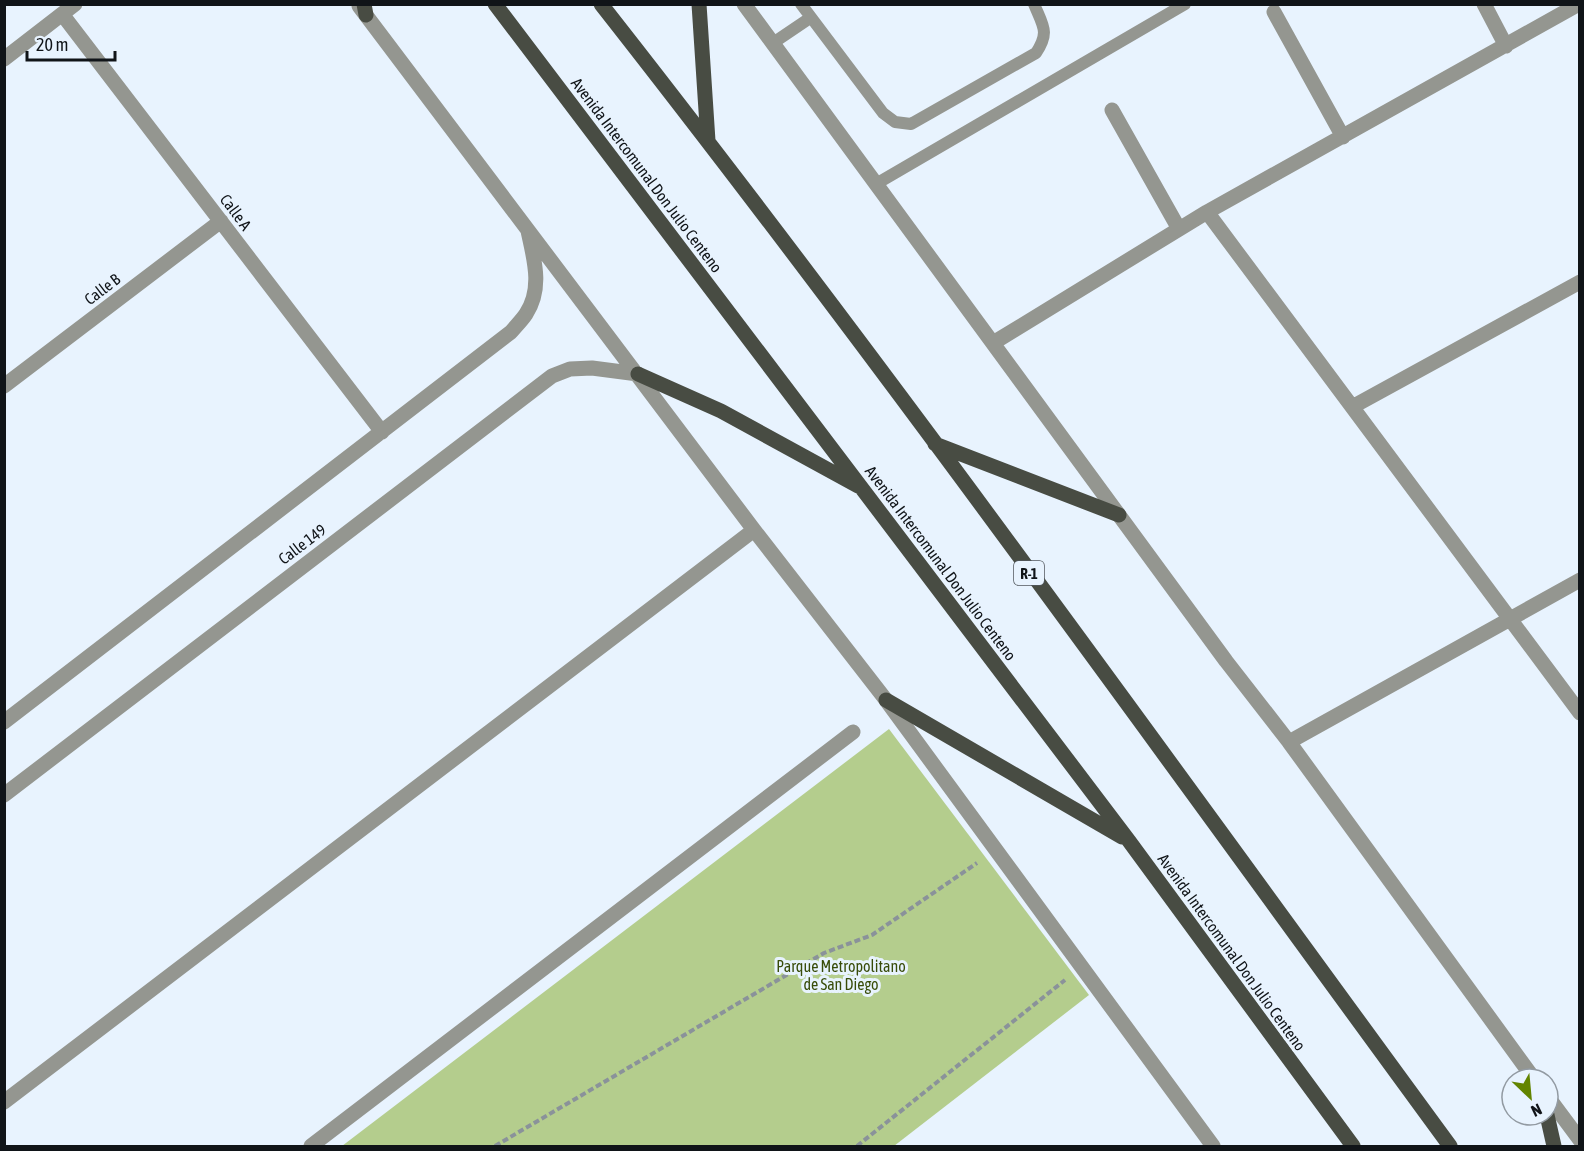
<svg xmlns="http://www.w3.org/2000/svg" width="1584" height="1151" font-family="'Asap Condensed',sans-serif">
<rect width="100%" height="100%" fill="#e8f3fe"/>
<path fill="#b4cd8d" d="M889,729L1089,995L894,1146H342Z"/>
<g fill="none" stroke-linecap="round" stroke-linejoin="round">
<path stroke="#8a929a" stroke-width="4" stroke-dasharray="6 3" stroke-linecap="butt" d="M495,1146L824,953L872,935L977,863
M857,1146L1065,980"/>
<path stroke="#949690" stroke-width="12" d="M801,4L883,113L895,122L911,124L1036,53C1050,32 1043,26 1034,4
M773,43L810,18
M876,184L1185,4"/>
<path stroke="#949690" stroke-width="15" d="M744,4L1226,661L1289,742L1534,1079
M1484,4L1506,46
M359,6L754,530L886,700L1213,1146
M1274,12L1343,137
M62,14L382,432
M4,59L75,4
M1112,110L1179,229
M1207,212L1580,713
M993,343L1207,212L1579,4
M4,386L221,221
M1352,407L1580,282
M4,722L511,332C516,326 522,320 526,314C543,288 534,259 528,231
M1289,742L1580,580
M4,795L552,376L570,369L592,368L638,374
M1548,1097L1580,1140
M4,1102L754,530
M311,1146L853,732"/>
<path stroke="#484c43" stroke-width="15" d="M364,4L366,15
M495,4L1129,841L1353,1146
M601,4C894,377 1170,764 1450,1146
M699,4L708,141
M638,374L721,411L858,486
M935,444L1119,515
M886,700L1122,837
M1547,1115L1554,1146"/>
</g>
<g text-anchor="middle" dominant-baseline="central" stroke-width="6" stroke-linejoin="round" paint-order="stroke">
<rect fill="#e8f3fe" stroke="#51575d" stroke-width="1.5" x="1014" y="561" width="30" height="24" rx="4.5"/>
<g font-size="15" font-weight="bold" fill="#101418">
<text x="1029" y="573">R-1</text>
</g>
<g font-size="16" fill="#101418" stroke="#e8f3fe">
<text transform="translate(647 175) rotate(53)">Avenida Intercomunal Don Julio Centeno</text>
<text transform="translate(236 212) rotate(53)">Calle A</text>
<text transform="translate(102 289) rotate(-37)">Calle B</text>
<text transform="translate(302 544) rotate(-37)">Calle 149</text>
<text transform="translate(941 563) rotate(53)">Avenida Intercomunal Don Julio Centeno</text>
<text transform="translate(1232 952) rotate(54)">Avenida Intercomunal Don Julio Centeno</text>
</g>
<g font-size="16" fill="#384c09" stroke="#e8f3fe">
<text x="841" y="966">Parque Metropolitano<tspan x="841" dy="18">de San Diego</tspan></text>
</g>
</g>
<rect width="1584" height="1151" fill="none" stroke="#101418" stroke-width="12"/>
<g transform="translate(1530 1097) rotate(154)"><circle r="28" fill="#e8f3fe" stroke="#929aa2" stroke-width="1.5"/>
<path d="M0-4.5L10 22L0 15L-10 22Z" fill="#628400"/>
<text y="-9" font-size="16" font-weight="bold" text-anchor="middle" fill="#101418">N</text>
</g>
<path d="M27 51v9h88v-9" fill="none" stroke="#101418" stroke-width="3"/>
<text x="36" y="51" font-size="18" fill="#101418" stroke="#e8f3fe" stroke-width="4.5" paint-order="stroke">20 m</text>
</svg>
